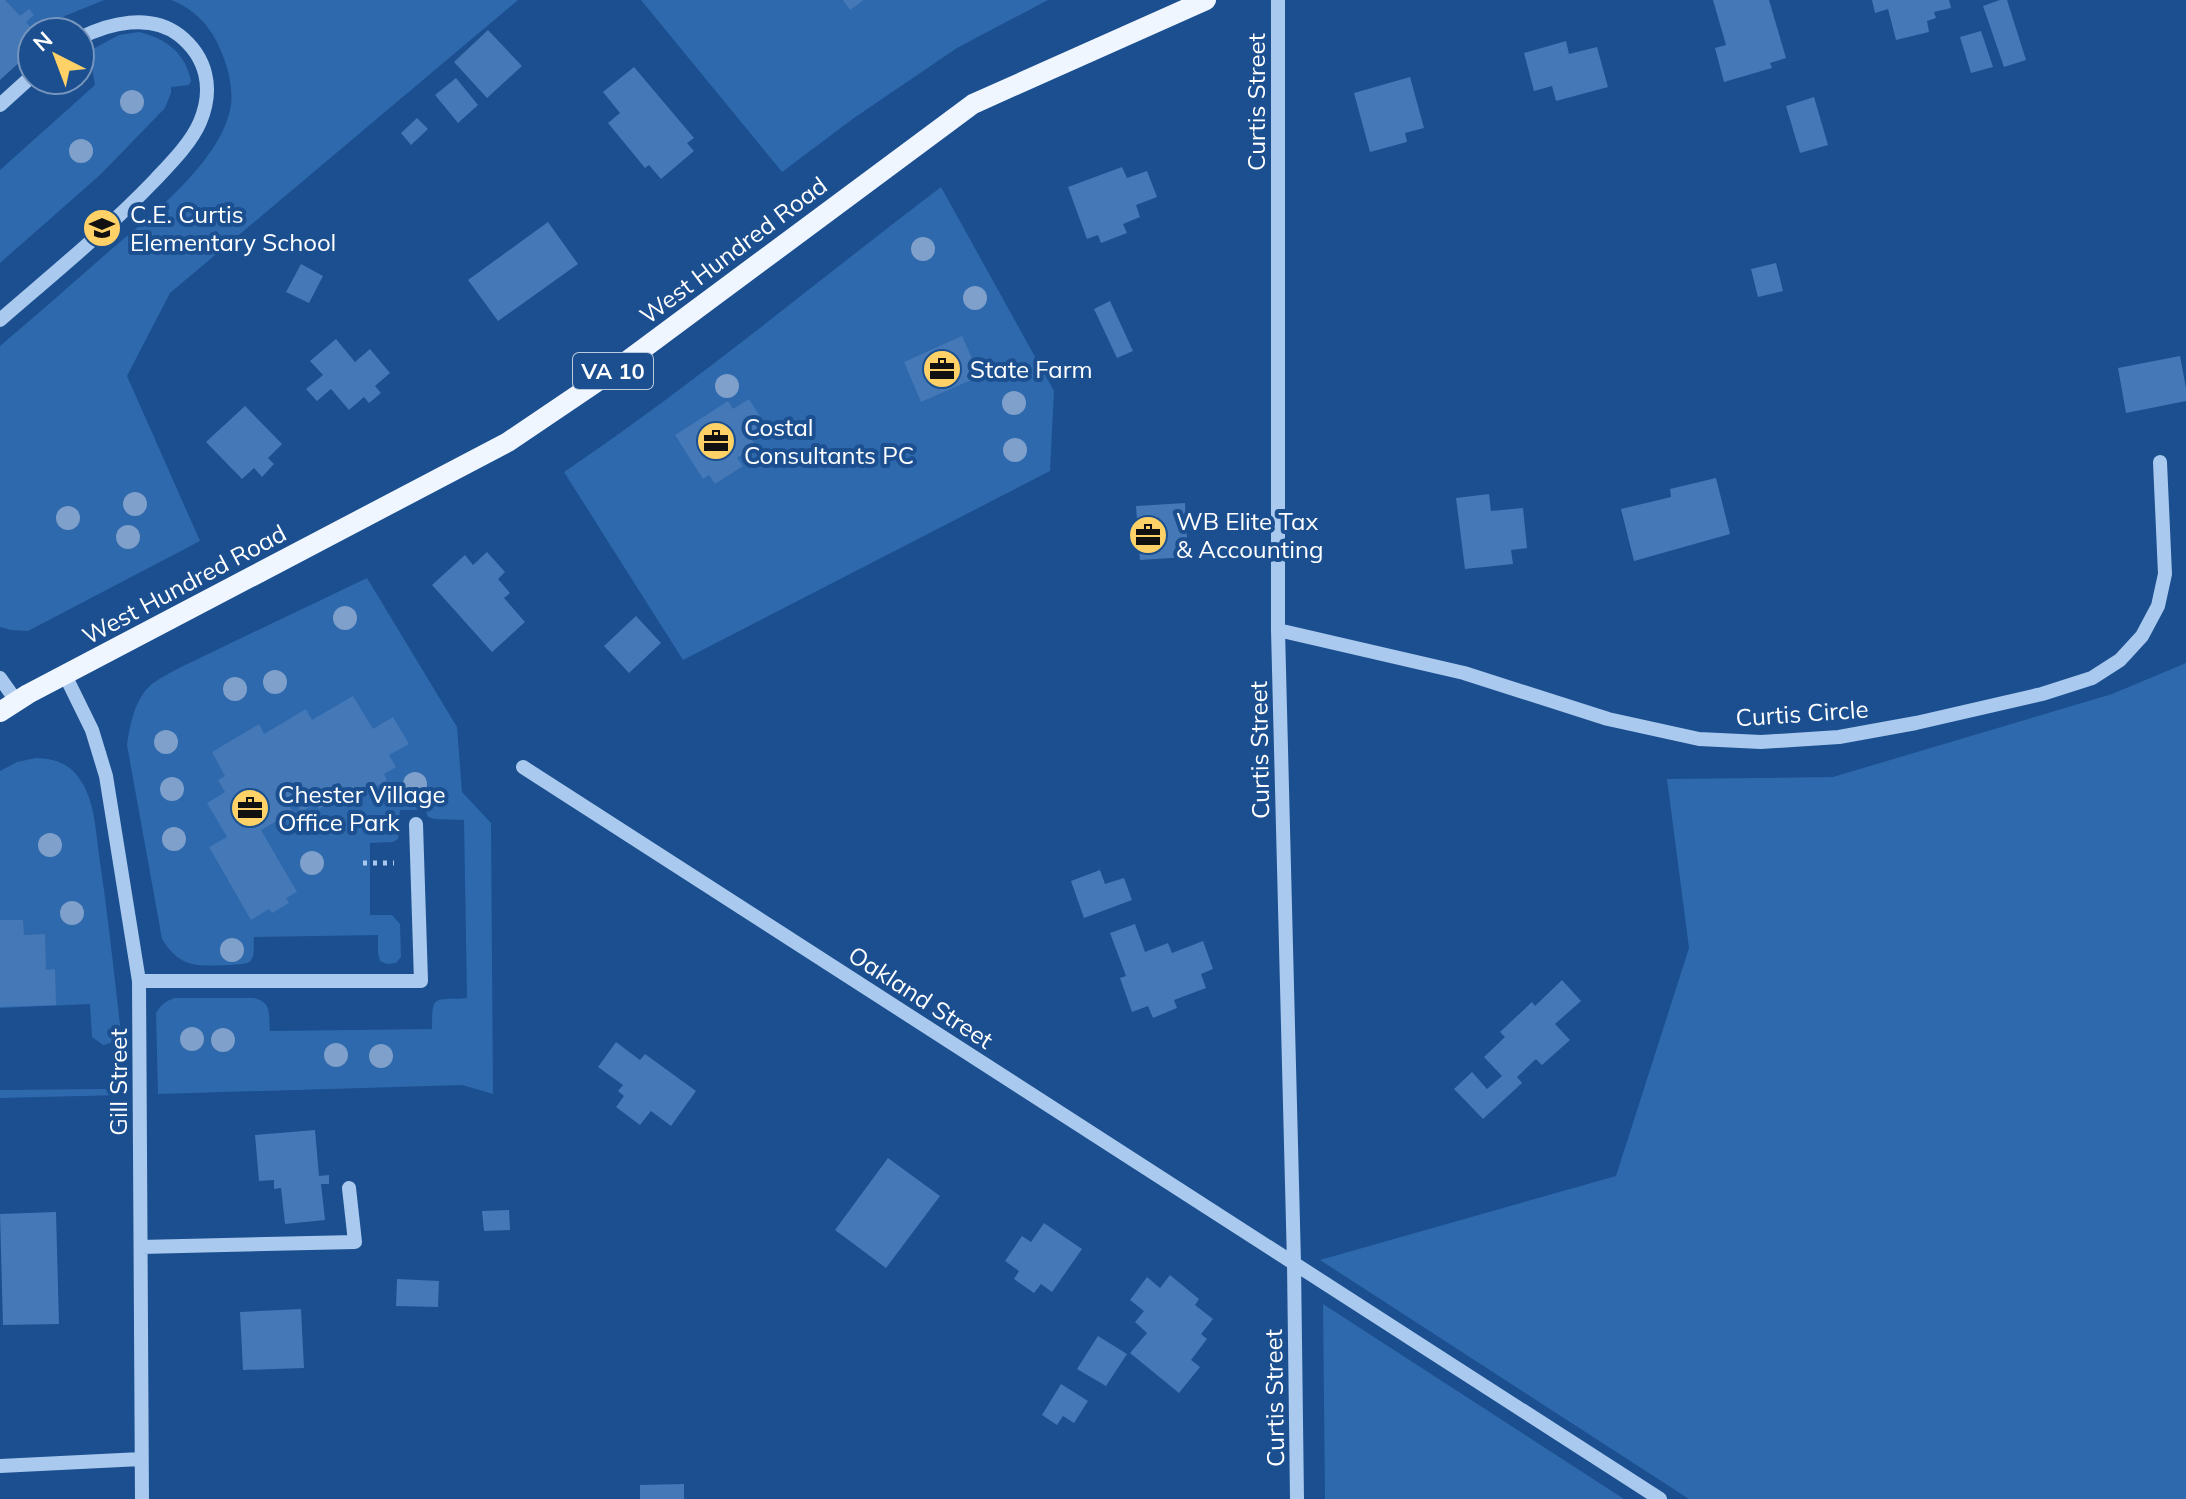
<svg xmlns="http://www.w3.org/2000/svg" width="2186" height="1499" font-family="Mulish,sans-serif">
<rect width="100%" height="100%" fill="#1b4f8f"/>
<path fill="#2e69ad" d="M0,0H104L65,16L46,32H32Z
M171,0H518L170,293L127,376L200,541L28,631L11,630L0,627V346C33,318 65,290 98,261C140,224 222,164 231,105C233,87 228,67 221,51C212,28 195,9 171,0Z
M641,0H1048L957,48L854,118L782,172Z
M139,32C166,38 186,54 191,81L189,85L171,87V93L165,108L100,175L0,263V170L95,85L89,51L119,35Z
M941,187L1054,391L1050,471L683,660L564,472C694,384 816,282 941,187Z
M367,578L457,727L462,792L491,823L493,1094L462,1085L158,1094L156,1013C161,1005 165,1001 175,998H254C273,1003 268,1014 270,1031L432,1029C432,992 434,1001 467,998L464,820L434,819L428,817L425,810H400L398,839L393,842L370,843V915H392L400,924L401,957L396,963L387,964L380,961L378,953V935L254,937C253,944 256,958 249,962C245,965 235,964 230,965C197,966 181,969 162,939L127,745C130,724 135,698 152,684C161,677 172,672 181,667Z
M2186,663V1499H1689L1320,1260L1616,1176L1689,948L1667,779L1833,777L2112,694Z
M36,758C60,759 74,766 85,788C95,808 96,833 99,855C108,914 114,974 121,1033C117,1041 111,1043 103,1045L92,1037L90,1004L0,1008V771L17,762Z
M106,1089L116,1090L123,1095L0,1098V1090Z
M1323,1304L1624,1499H1325Z"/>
<path fill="#4478b7" d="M0,0H5L20,16L29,9L34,15L26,22L35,32H32V51L0,80Z
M843,0H864L850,10Z
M1713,0H1769L1786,58L1770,63L1772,68L1724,82L1715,48L1726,45Z
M1872,0H1949L1951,8L1934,12L1936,18L1927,21L1929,32L1896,40L1888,9L1875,13Z
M2000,0H2007L2026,60L2004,67L1983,6Z
M488,30L522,66L487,98L454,62Z
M1981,31L1993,67L1971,73L1960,37Z
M1566,41L1569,54L1597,47L1608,87L1556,101L1552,86L1534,91L1524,53Z
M634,67L694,138L687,143L694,151L661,179L649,165L645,168L608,123L620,113L603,92Z
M1410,77L1424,128L1405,133L1407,142L1370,152L1354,93Z
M456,78L478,105L458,123L435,95Z
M1814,97L1828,145L1800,153L1786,106Z
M417,118L428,129L411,145L401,133Z
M1122,167L1127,178L1147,171L1157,197L1136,205L1140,217L1123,224L1127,233L1101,243L1098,235L1087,239L1068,187Z
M548,222L578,264L498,321L468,280Z
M1776,263L1783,291L1758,297L1751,269Z
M301,264L323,276L309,303L286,292Z
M1110,301L1133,351L1117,358L1094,309Z
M962,336L980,376L921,402L904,362Z
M336,339L355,362L370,349L390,373L375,386L381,393L369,403L364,397L349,410L331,389L317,401L306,389L323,375L310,361Z
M2180,356L2186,388V401L2126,413L2118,368Z
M749,399L766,426L750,437L756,446L737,458L743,466L715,484L709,475L703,479L675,435L728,401L733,409Z
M245,406L282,444L268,458L274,464L262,477L254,468L242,479L206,442Z
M1716,478L1730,534L1634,561L1621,509L1671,497L1670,489Z
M1489,494L1491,511L1523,508L1527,548L1511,550L1513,564L1465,569L1456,498Z
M1185,503L1188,557L1140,560L1136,506Z
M487,552L505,572L498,579L510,593L504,598L525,622L492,652L432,585L465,555L473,565Z
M636,616L661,643L629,673L604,646Z
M353,696L373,729L393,717L409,744L389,755L396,767L384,774L387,780L360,796L357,790L349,795L345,787L338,791L341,796L319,809L316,803L301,812L296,803L290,807L293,812L261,830L297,892L286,898L289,903L272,913L269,909L251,920L209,847L227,837L207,803L225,792L218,780L225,776L212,752L259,724L264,734L306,709L312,720Z
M1100,870L1105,884L1124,878L1132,900L1084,918L1071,881Z
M0,920H23L24,935L45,934L46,970L55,969L56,1005L0,1007Z
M1135,924L1145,952L1168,943L1172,953L1203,941L1213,969L1201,974L1206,988L1174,1000L1177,1008L1153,1018L1148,1006L1132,1012L1120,978L1126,976L1110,933Z
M1562,980L1581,1001L1555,1024L1570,1040L1542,1065L1536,1059L1517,1077L1522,1083L1483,1119L1454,1089L1472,1072L1487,1089L1502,1076L1484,1057L1505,1037L1500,1032L1532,1002L1535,1006Z
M616,1042L640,1060L645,1054L696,1091L671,1126L651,1111L640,1125L616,1107L624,1096L618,1091L623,1085L598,1067Z
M315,1130L319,1176L329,1175V1184H321L325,1220L285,1224L281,1188L274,1189V1180L259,1181L255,1135Z
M888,1158L940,1196L886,1268L835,1230Z
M509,1210L510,1230L484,1231L482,1211Z
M56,1212L59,1324L3,1325L0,1214Z
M1044,1223L1082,1249L1052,1292L1041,1284L1034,1293L1014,1279L1019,1271L1005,1261L1022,1236L1031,1242Z
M1170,1275L1199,1299L1195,1305L1213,1319L1201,1334L1207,1339L1191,1360L1200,1367L1179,1393L1130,1353L1147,1333L1135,1322L1144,1311L1130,1300L1147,1277L1160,1288Z
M397,1279L439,1281L438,1307L396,1306Z
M301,1309L304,1368L243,1370L240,1312Z
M1098,1336L1127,1354L1106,1386L1077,1369Z
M1061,1384L1088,1401L1074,1423L1063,1416L1057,1425L1042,1415Z
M684,1484V1499H640V1485Z"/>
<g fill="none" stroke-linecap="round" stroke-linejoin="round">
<path stroke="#a9c9ee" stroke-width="5" stroke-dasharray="4 6" stroke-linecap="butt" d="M363,863H394"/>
<path stroke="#a9c9ee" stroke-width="14" d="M1278,0V630L1294,1263L1297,1499
M0,105L32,76
M0,320C53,274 107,230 155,180C171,163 191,143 200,122C214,89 207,57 179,35C150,13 109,23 80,38
M1278,630L1464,673L1608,719L1699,739L1761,742L1839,737L1916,723L2042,694L2092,678L2120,660L2142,636L2158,606L2165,574L2160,462
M65,675L92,730L106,776L139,981L142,1499
M0,678L17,702
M523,767L1660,1499
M139,981H421L416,824
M141,1247L355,1242L349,1188
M0,1466L141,1459"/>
<path stroke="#f0f6ff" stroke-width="20" d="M0,712L28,694L508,442L616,369L973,104L1206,0"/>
</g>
<g fill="#7ea0ca">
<circle cx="132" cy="102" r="12"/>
<circle cx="81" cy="151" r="12"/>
<circle cx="923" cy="249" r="12"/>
<circle cx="975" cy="298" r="12"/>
<circle cx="727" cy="386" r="12"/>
<circle cx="1014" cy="403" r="12"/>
<circle cx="1015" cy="450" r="12"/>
<circle cx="135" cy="504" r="12"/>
<circle cx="68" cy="518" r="12"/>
<circle cx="128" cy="537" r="12"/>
<circle cx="345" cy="618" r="12"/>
<circle cx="275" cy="682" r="12"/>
<circle cx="235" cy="689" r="12"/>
<circle cx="166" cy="742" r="12"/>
<circle cx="415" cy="784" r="12"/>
<circle cx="172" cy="789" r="12"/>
<circle cx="174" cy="839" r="12"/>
<circle cx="50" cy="845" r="12"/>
<circle cx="312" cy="863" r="12"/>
<circle cx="72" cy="913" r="12"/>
<circle cx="232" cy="950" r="12"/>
<circle cx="192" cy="1039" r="12"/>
<circle cx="223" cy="1040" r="12"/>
<circle cx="336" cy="1055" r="12"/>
<circle cx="381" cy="1056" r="12"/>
</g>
<defs>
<symbol id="school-disc" viewBox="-11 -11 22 22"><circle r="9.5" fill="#ffd166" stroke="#1b4f8f"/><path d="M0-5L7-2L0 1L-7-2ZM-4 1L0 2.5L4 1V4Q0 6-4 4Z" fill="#111"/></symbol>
<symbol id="office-disc" viewBox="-11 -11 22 22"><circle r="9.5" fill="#ffd166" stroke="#1b4f8f"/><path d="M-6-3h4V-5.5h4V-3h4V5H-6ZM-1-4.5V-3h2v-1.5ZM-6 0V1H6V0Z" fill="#111"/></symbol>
</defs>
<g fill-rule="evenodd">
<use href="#school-disc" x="80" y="206" width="44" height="44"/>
<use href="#office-disc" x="920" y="347" width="44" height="44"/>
<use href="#office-disc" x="694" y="419" width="44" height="44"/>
<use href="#office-disc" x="1126" y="513" width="44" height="44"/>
<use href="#office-disc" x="228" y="786" width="44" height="44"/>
</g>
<g text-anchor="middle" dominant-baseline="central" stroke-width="8" stroke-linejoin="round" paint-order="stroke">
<rect fill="#1b4f8f" stroke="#bbcadd" stroke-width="2" x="573" y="353" width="80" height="36" rx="6"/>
<g font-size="22" font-weight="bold" fill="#fff">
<text x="613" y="371">VA 10</text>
</g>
<g font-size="24" fill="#fff" stroke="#1b4f8f">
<text transform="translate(1256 102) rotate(-90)">Curtis Street</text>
<text transform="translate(733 250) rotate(-37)">West Hundred Road</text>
<text transform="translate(184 584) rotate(-28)">West Hundred Road</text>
<text transform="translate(1802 713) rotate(-4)">Curtis Circle</text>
<text transform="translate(1259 750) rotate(-91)">Curtis Street</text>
<text transform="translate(921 997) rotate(33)">Oakland Street</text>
<text transform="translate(118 1082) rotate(-90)">Gill Street</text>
<text transform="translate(1274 1398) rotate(-91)">Curtis Street</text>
</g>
<g font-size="24" fill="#fff" stroke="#1b4f8f" text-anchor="start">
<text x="130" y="214">C.E. Curtis<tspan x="130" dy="28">Elementary School</tspan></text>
<text x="970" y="369">State Farm</text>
<text x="744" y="427">Costal<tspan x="744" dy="28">Consultants PC</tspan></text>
<text x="1176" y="521">WB Elite Tax<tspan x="1176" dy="28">&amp; Accounting</tspan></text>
<text x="278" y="794">Chester Village<tspan x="278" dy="28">Office Park</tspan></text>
</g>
</g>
<g transform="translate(56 56) rotate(318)"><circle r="38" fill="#1b4f8f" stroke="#7695bc" stroke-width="2"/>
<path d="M0-6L14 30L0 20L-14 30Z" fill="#ffd166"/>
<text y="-12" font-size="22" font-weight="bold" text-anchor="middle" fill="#ffffff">N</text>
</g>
</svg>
